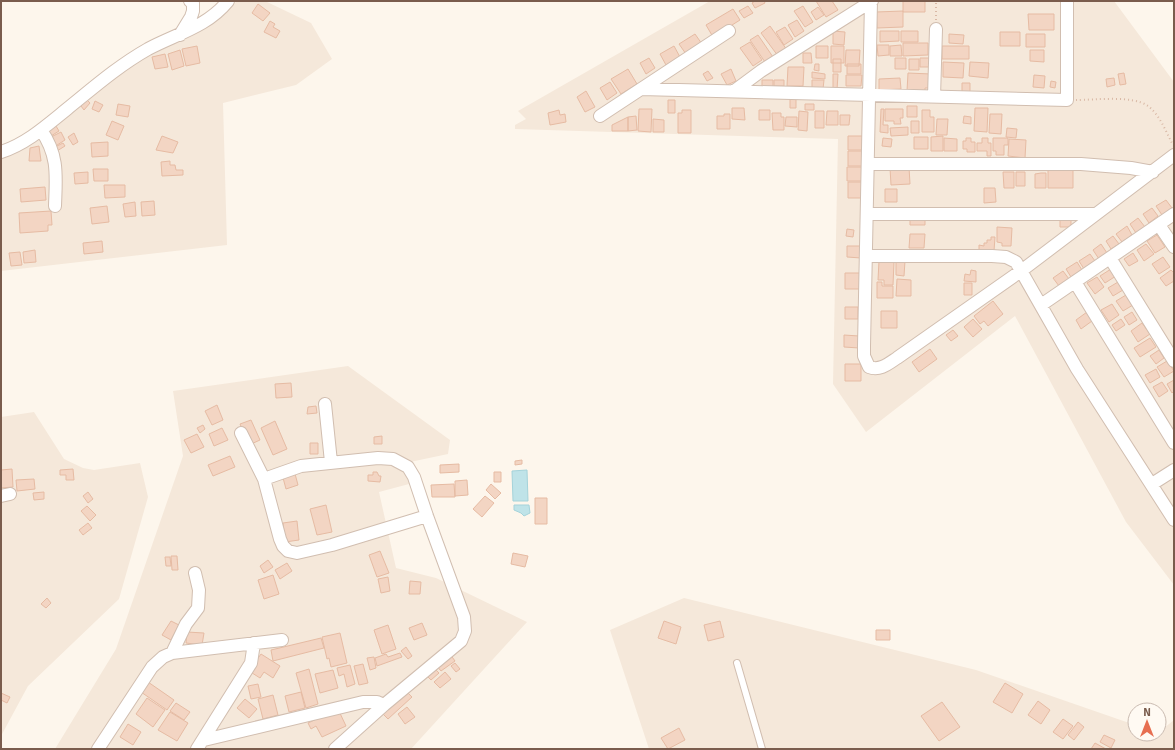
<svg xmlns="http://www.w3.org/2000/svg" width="1175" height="750" font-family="Signika,sans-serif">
<rect width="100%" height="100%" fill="#fdf6ec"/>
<path fill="#f5e8da" d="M237,1H265L311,23L332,59L296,85L223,103L227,245L1,271V152L145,49L206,28Z
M710,1H1114L1174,82V585L1126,522L1015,316L866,432L833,384L838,139L515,129V125L526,119L518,111Z
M348,366L450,440L448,454L410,462L409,484L379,492L396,568L436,578L527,622L411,749H55L116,649L183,456L173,391Z
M34,412L64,459L83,468L94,470L140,463L148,497L119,599L28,686L1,736V417Z
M684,598L976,670L1135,725V734H1159V732L1174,720V749H649L610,630Z"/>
<path fill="#bfe3e8" stroke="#a5d3da" d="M527,470L528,501H513L512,471Z
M514,505H529L530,513L524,516L521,513L514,510Z"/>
<path fill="#f3d5c3" stroke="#e6bba3" d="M755,1H764L765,3L755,8L752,3Z
M816,1H832L838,10L826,17Z
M903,1H925V12H903Z
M258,4L270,13L263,21L252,13Z
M748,6L753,13L744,18L739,11Z
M803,6L813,22L805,27L794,11Z
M818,7L824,15L816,20L811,12Z
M733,9L740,20L713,37L706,25Z
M903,11V27L877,28L876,12Z
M1028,14H1054V30H1029Z
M797,20L804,31L795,37L788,25Z
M270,21L275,24L273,27L280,31L276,38L264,32Z
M770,26L787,50L778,56L761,33Z
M785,27L793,39L784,45L776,32Z
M833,31L845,32L844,45L833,44Z
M880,31H899V41L880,42Z
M901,31H918V42H901Z
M1000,32H1020V46H1000Z
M695,34L702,44L686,54L679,44Z
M949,34L964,35L963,44L949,43Z
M1026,34H1045V47H1026Z
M758,35L773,57L765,62L750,40Z
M750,42L762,60L753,66L740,48Z
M903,43H928V55L903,56Z
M877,45H889V55L878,56Z
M901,45L902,56H890V46Z
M197,46L200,63L186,66L182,49Z
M674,46L680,57L666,65L660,54Z
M816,46H828V58H816Z
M831,46H844V63H831Z
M942,46H969V59H942Z
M180,50L184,66L172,70L168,54Z
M846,50H860L859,66H845Z
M1030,50H1044V62L1030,61Z
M803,53H811L812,63H803Z
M165,54L168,67L155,69L152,57Z
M649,58L655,68L646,74L640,63Z
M895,58H906V69H895Z
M920,58H931V67H920Z
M833,59H841V72H833Z
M909,59H919V70H909Z
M943,62L964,63L963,78L943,77Z
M970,62L989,63L988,78L969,76Z
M815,64H819V71L814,70Z
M847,64H861V74H847Z
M788,67H804L803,86H787Z
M628,69L637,84L621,94L611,79Z
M731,69L736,81L727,85L721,74Z
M708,71L713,78L707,81L703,74Z
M812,72L825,74V79L812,78Z
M908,73L931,74V88H925V92L907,91Z
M1124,73L1126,84L1120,85L1118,74Z
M833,74H838L837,90H833Z
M846,75H862L861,86H846Z
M1034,75L1045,76L1044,88L1033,87Z
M900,78L901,89L879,90V79Z
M1114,78L1115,85L1107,87L1106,79Z
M762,80H773V87H762Z
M774,80H784V86H774Z
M812,80H824L823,89H812Z
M1051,81L1056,82L1055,88L1050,87Z
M610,82L617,93L607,100L600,88Z
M962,83H970V94H962Z
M586,91L595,107L585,112L577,97Z
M790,99H796V108H790Z
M87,100L90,103L84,110L81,106Z
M668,100H675V113H668Z
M95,101L103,105L99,112L92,109Z
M118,104L130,106L128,117L116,115Z
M805,104H814V110H805Z
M907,106H917V117H907Z
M732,108H744L745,120L732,119Z
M975,108H988L987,132L974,131Z
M639,109H652L651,132L638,131Z
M881,109H884L883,125H888V133L880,132Z
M885,109H903V118H900L901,124H894V121H885Z
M559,110L560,115L565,114L566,122L550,125L548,113Z
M682,110H691V133H678V113H682Z
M759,110H770V120H759Z
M922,110H930V117H934V132H922Z
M799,111L808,112L807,131L798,130Z
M815,111H824V128H815Z
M827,111H838V125H826Z
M772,113H781V117H784V130H773Z
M724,114H730V129H717V116H724Z
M990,114H1002L1001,134L989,133Z
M840,115H850L849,125H840Z
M636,116L637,130L628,131V117Z
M964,116L971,117V124L963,123Z
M628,117V131H612V125Z
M786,117H797V127L785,126Z
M653,119L664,120V132H653Z
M937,119H948L947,135H936Z
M112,121L124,126L118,140L106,135Z
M911,121H919V133H911Z
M56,126L59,131L51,136L48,131Z
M908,127V135L891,136L890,128Z
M1007,128L1017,129L1016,138L1006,137Z
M61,132L65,140L54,147L49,138Z
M74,133L78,142L73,145L68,137Z
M162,136L178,142L173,153L156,150Z
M848,136H866V150H848Z
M943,136V151H931V137Z
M914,137H928V149H914Z
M883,138L892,139L891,147L882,146Z
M944,138L957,139V151H944Z
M966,138H971V142H975V152H967V149H963V141H966Z
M982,138H988V143H991V156H987V151H977V143H982Z
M993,138H1008V145H1004V155H996V151H993Z
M1009,139L1026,140L1025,158L1008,156Z
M108,142V156L92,157L91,143Z
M63,143L65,146L57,151L55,147Z
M39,146L41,161H29L30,148Z
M848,151H865V166H848Z
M170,161V165H175L176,170H183V175L162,176L161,162Z
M847,167H865V181H847Z
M909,167L910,184L891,185L890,168Z
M93,169H108V181H94Z
M1048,169H1073V188H1048Z
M88,172V183L75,184L74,173Z
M1003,172H1014V188H1004Z
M1016,172H1025V186H1016Z
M1041,173H1046V188H1035V174Z
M848,182H865V198H848Z
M104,185H125V197L105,198Z
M45,187L46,200L21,202L20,189Z
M984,188H995L996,202L984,203Z
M885,189H897V202H885Z
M1166,200L1172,208L1162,215L1156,206Z
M154,201L155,215L142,216L141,202Z
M135,202L136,216L125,217L123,204Z
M107,206L109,222L92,224L90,208Z
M1152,208L1158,216L1149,223L1143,214Z
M51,211L52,225H48V231L20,233L19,213Z
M910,215L925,216V225H910Z
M1060,216H1071V227H1060Z
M1138,218L1145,227L1136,233L1130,224Z
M1127,226L1132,235L1122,242L1116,234Z
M997,227L1012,228L1011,246H1002V243L997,242Z
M847,229L854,230L853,237L846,236Z
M910,234H925L924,248H909Z
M1157,235L1165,247L1155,253L1147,241Z
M1113,236L1119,244L1111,249L1106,241Z
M991,237H995L994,251L979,250V245L984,246V243H987V240H991Z
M102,241L103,252L84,254L83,243Z
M1101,244L1107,253L1099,259L1093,250Z
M1146,244L1154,254L1144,261L1137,250Z
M847,246H861V258L847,257Z
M35,250L36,262L24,263L23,252Z
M20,252L22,265L11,266L9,253Z
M1133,253L1138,261L1129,266L1124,259Z
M1090,254L1095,261L1084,269L1079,261Z
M1163,257L1170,267L1159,274L1152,264Z
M896,260L905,261L904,276L896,275Z
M879,261L894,262L893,285H884V280H878Z
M1077,262L1082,270L1071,277L1066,269Z
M1111,269L1116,276L1105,283L1100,276Z
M971,270L976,271V282L964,281L965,274L970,275Z
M1171,270L1174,273V281L1166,286L1160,278Z
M1063,271L1069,279L1059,286L1053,278Z
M845,273H862V289H845Z
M1097,277L1104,287L1095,294L1087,283Z
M897,279L911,280V296H896Z
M877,282H882V286H893V298H877Z
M1118,282L1123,290L1113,296L1108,288Z
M964,283H972V295H964Z
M1126,295L1133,305L1123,311L1116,301Z
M993,301L1003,314L988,326L984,321L980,324L974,316Z
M1112,304L1119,315L1109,322L1101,310Z
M845,307H858V319H845Z
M881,311H897V328H881Z
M1087,312L1092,321L1081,329L1076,320Z
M1132,312L1137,320L1129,325L1124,317Z
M973,319L982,329L973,337L964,327Z
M1121,319L1125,325L1116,331L1112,325Z
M1142,323L1150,334L1138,342L1131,331Z
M953,330L958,336L951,341L946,335Z
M844,335L859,336V348L844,347Z
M1150,338L1156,347L1140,357L1134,348Z
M930,349L937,359L919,372L912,362Z
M1159,350L1164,358L1156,364L1150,356Z
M1167,361L1174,371L1164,377L1157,367Z
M845,364H861V381H845Z
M1156,369L1160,377L1150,383L1145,375Z
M1174,380V391L1172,393L1167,384Z
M1162,382L1168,391L1159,397L1153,387Z
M291,383L292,397L276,398L275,384Z
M217,405L223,420L212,425L205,411Z
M316,406L317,413L307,414L308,407Z
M251,420L260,440L249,445L240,424Z
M275,421L287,449L273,455L261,428Z
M203,425L205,429L200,433L197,428Z
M222,428L228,440L214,446L209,434Z
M197,434L204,447L191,453L184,440Z
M382,436V444H374V437Z
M310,443H318V454H310Z
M230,456L235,467L213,476L208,465Z
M522,460V464L515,465V461Z
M459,464V472L440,473V465Z
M12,469L13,487L1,488V470Z
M73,469L74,480H66V475H60V470Z
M294,470L298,485L286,489L282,474Z
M373,472H377L379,476H381L380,482L368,481V475H373Z
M494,472H501V482H494Z
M34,479L35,489L17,491L16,480Z
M467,480L468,495L455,496V481Z
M454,484L455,497H432L431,485Z
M491,484L501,493L495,499L486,490Z
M44,492V499L34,500L33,493Z
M88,492L93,499L88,503L83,496Z
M485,496L494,503L482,517L473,509Z
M535,498H547V524H535Z
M326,505L332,532L317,535L310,509Z
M87,506L96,515L90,521L81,511Z
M297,521L299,540L285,542L283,523Z
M88,523L92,528L83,535L79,530Z
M380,551L389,573L377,577L369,555Z
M513,553L528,556L525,567L511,564Z
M171,556H177L178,570H172Z
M165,557H170L171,566H166Z
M268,560L273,567L264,573L260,566Z
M287,563L292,571L280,579L275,570Z
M273,575L279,594L264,599L258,580Z
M388,577L390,591L381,593L378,579Z
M410,581L421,582L420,594H409Z
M47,598L51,603L46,608L41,604Z
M171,621L179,625L171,640L162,635Z
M664,621L681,627L676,644L658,638Z
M720,621L724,637L708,641L704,625Z
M422,623L427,635L414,640L409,628Z
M388,625L396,649L382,654L374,630Z
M876,630H890V640H876Z
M187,632L204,633L202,645L186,643Z
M340,633L347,663L331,667L329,658L327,659L322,637Z
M321,638L324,648L273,661L271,650Z
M406,647L412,656L408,659L401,651Z
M400,653L402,657L377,666L375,658L386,654L388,657Z
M261,654L280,666L273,678L264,672L260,678L249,671Z
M450,654L455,661L441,671L436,665Z
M374,657L376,668L370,670L367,658Z
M455,663L460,669L456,672L451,666Z
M363,664L368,683L359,685L354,666Z
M350,665L355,684L347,687L344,674L339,676L337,668Z
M433,667L439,673L431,680L425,674Z
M309,669L318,704L306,708L296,673Z
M333,670L338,688L320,693L315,674Z
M445,672L451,679L440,688L434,682Z
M148,682L174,700L167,710L141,692Z
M1005,683L1023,694L1012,713L993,702Z
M258,684L261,697L251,699L248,686Z
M405,690L412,697L388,719L381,712Z
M301,692L305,708L289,712L285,696Z
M1,693L10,697L7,703L1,700Z
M273,695L278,715L263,719L258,699Z
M147,698L165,710L153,727L136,714Z
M245,699L257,709L249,718L237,708Z
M1038,701L1050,710L1041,724L1028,715Z
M942,702L960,727L939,741L921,716Z
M176,703L190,712L184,720L170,711Z
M407,707L415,717L405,724L398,714Z
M338,709L346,726L322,737L316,726L311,729L308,723Z
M170,712L188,723L177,741L158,730Z
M1063,719L1073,726L1063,739L1053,732Z
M1078,722L1084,727L1074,740L1068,735Z
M128,724L141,732L133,745L120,737Z
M679,728L685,740L668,749L661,738Z
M1104,735L1115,740L1111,748L1100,742Z
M1095,743L1106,749H1091Z"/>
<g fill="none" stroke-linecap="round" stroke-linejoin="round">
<defs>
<path id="lane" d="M737,663L762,749"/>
<path id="street" d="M871,1L864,346V356L869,367C880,371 888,364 897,358L1021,271L1174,155
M180,35L191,17L193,11V3L190,1
M641,89L1067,100V1
M734,91L761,71L872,1
M934,97L936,29
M600,116L729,31
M41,130C59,156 56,176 55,206
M1,152C26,144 46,126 67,109C93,88 118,66 148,49C176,34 207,27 228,1
M868,164H1081L1131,168L1153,172
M867,214H1095
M1159,225L1174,247
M866,256H992L1006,257L1016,262L1077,369L1174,520
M1110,258L1174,361
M1075,282L1174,443
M1041,305L1174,214
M325,404L331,462
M241,433L264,479L280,539L283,546L288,551L297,553L332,545L427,516
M264,479L301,466L378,458L393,459L408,467L414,477L427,516L464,617L465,631L461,641L384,705L335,749
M1152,484L1174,470
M1,496L10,494
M172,653L186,624L198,608L199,590L195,573
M204,740L363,702H377L384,705
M98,749L152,667L163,657L172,653L282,640
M197,749L251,663L254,643"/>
</defs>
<use href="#lane" stroke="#d1beb0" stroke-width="8"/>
<use href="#street" stroke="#d1beb0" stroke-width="14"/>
<path stroke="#d9b8a5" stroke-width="2" stroke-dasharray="1 3" stroke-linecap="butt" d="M936,20V1
M1076,100C1095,100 1133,95 1148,106C1160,115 1166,132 1173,145"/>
<use href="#lane" stroke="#fff" stroke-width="6"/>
<use href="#street" stroke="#fff" stroke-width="12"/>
</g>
<rect width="1175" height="750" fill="none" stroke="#7a5c4d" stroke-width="4"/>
<g transform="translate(1147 722)"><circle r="19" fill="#fffaf3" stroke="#cabbb1"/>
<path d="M0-3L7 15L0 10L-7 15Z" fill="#e76f51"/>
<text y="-6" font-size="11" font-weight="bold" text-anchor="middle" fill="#7a5c4d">N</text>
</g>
</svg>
